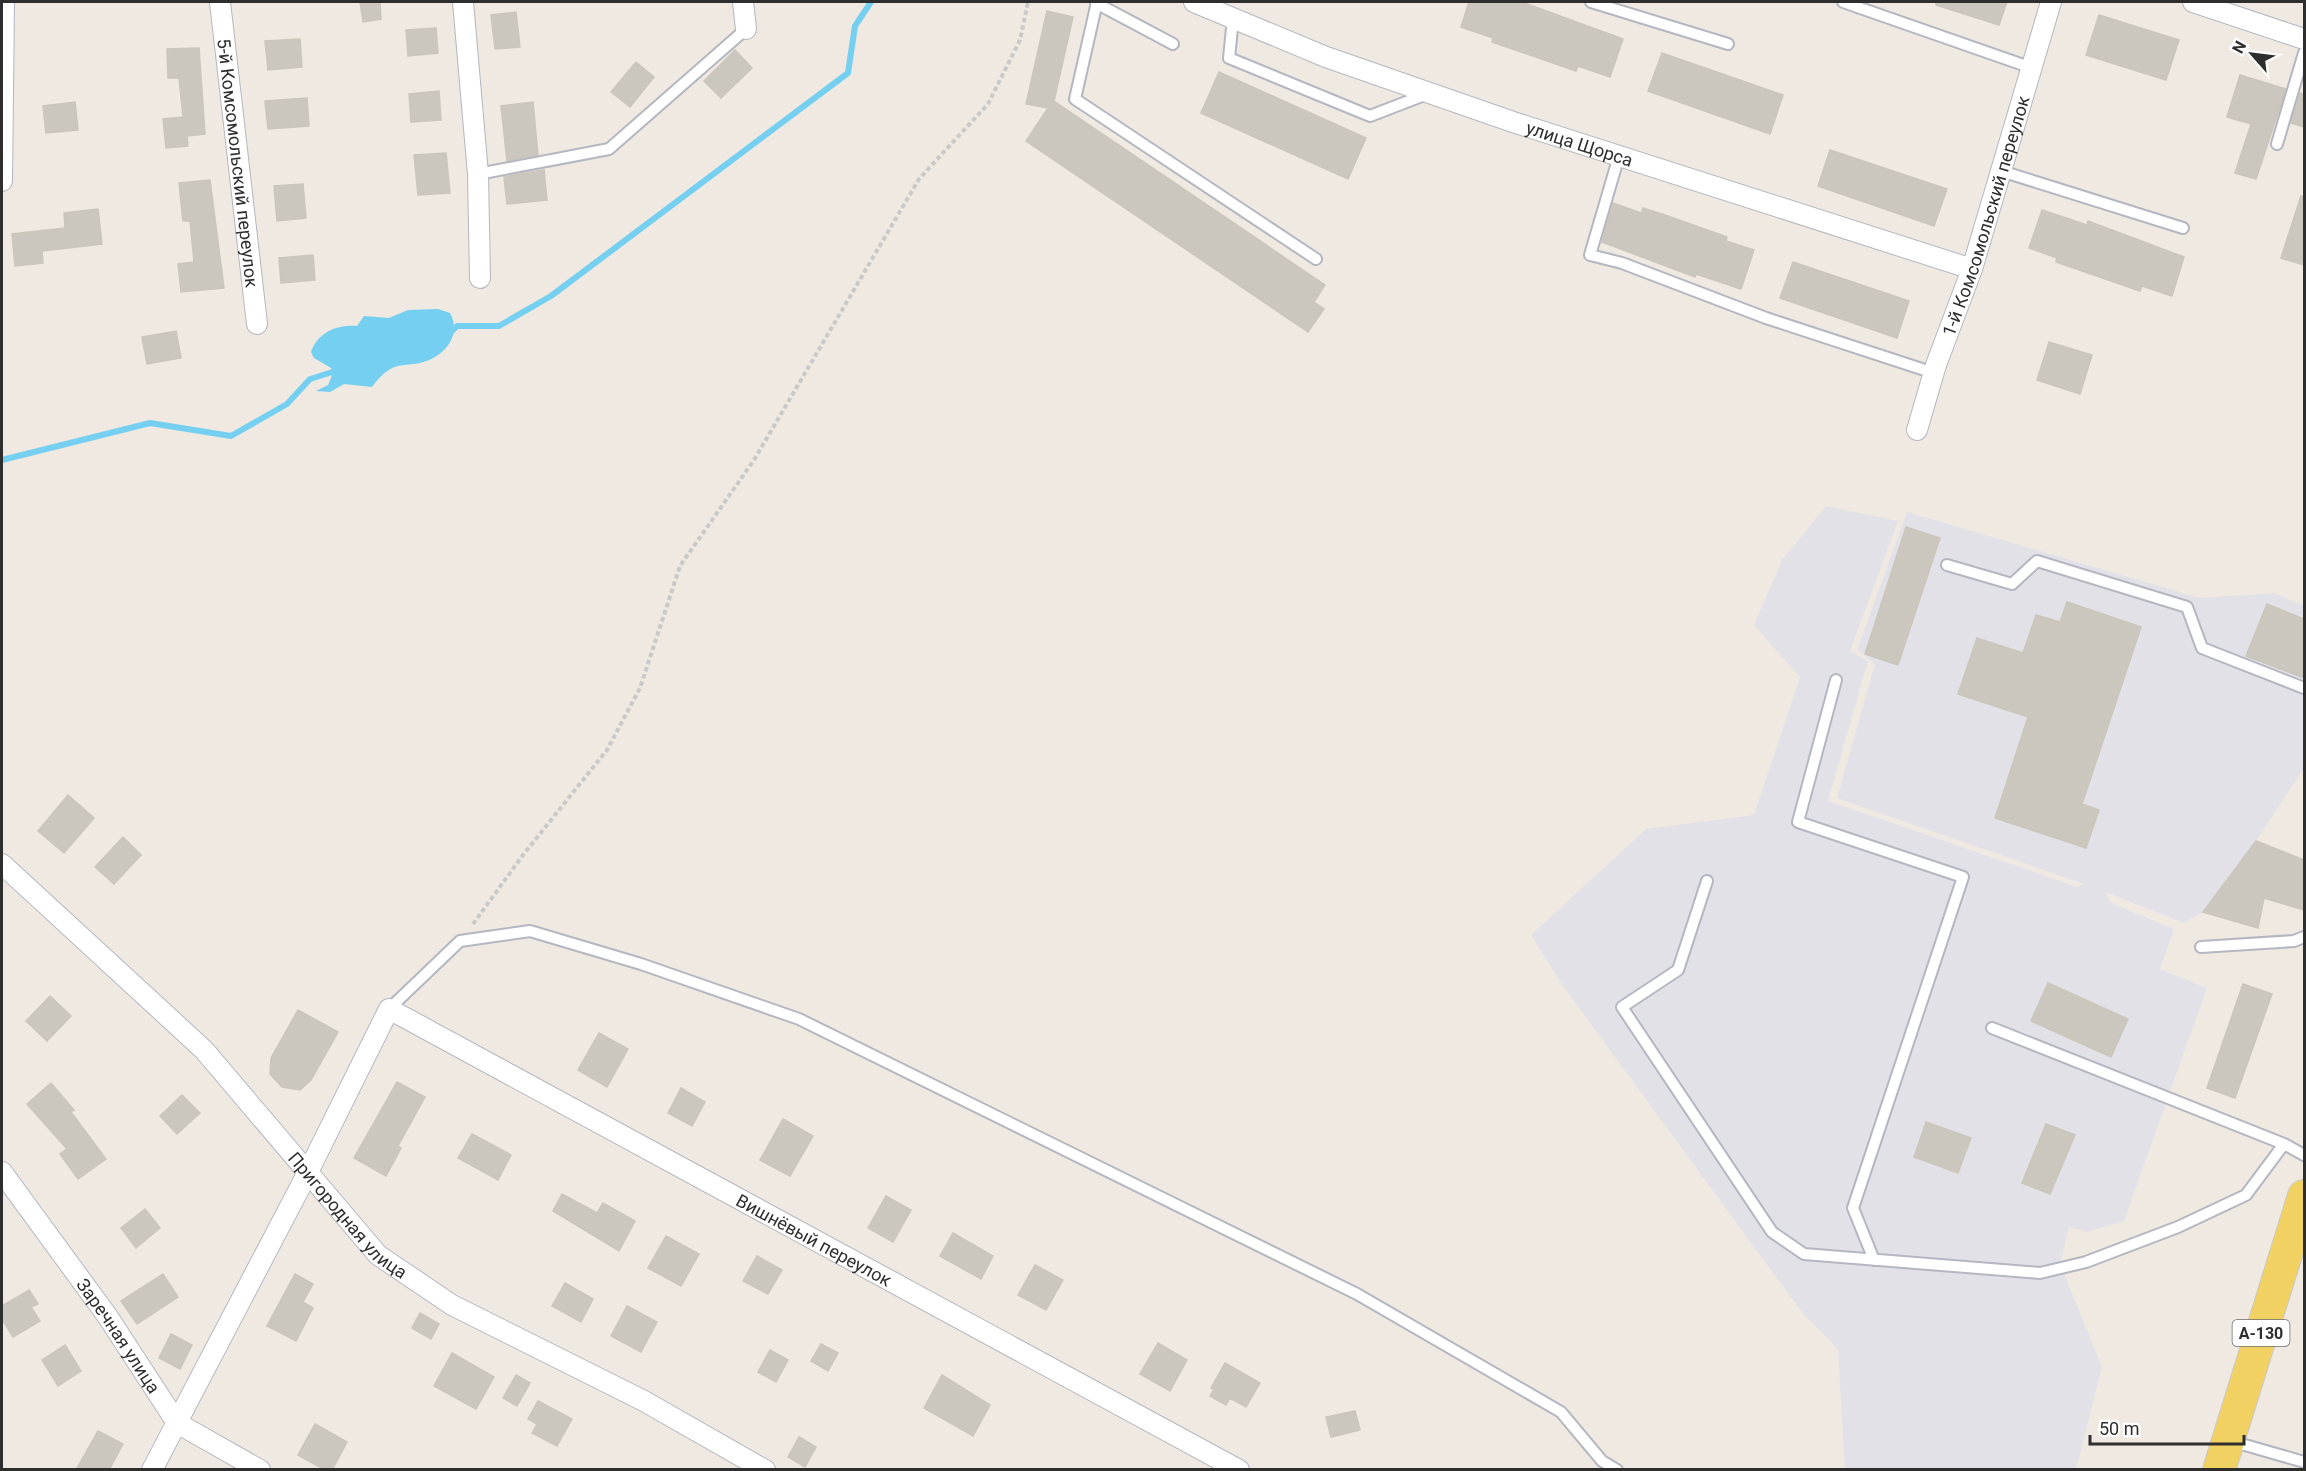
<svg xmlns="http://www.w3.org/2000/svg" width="2306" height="1471" font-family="Roboto,sans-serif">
<rect width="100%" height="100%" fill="#efe9e1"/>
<path fill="#e3e1e8" d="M1826,506L1898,521L1850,651L1868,661L1828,801L2078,887L2084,884L1837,798L1875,664L1857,650L1907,512L2200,598L2274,593L2304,606V768L2256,841L2203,912L2184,923L2105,892L2111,903L2174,929L2160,969L2207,988L2124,1221L2087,1232L2069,1227L2060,1264L2102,1367L2076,1469H1845L1838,1349L1804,1315L1563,986L1531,935L1646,829L1754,815L1800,677L1754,625L1782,560Z"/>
<path fill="#75cff0" d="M438,309L450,313C463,336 443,358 420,363C410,365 402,364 392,368C383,373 378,379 372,387L344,384L330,392L316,391L328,385L333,373L331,368L314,358L311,352C317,333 337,324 357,326L364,316L389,318L408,310Z"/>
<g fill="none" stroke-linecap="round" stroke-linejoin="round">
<path stroke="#75cff0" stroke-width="6" d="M452,331L457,326H499L551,296L848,73L855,26L871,2
M2,460L150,423L231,436L287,404L310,379L339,370"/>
</g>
<path fill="#cbc7bf" stroke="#cbc5ba" stroke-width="1.5" d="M360,2H380L381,19L363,22Z
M1469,2H1522L1623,39L1610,77L1578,66L1576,71L1492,42L1493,38L1461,27Z
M1936,2H2007L1999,25L1936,5Z
M1047,11L1073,17L1054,101L1325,285L1314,302L1324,309L1308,332L1026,141L1048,108L1026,104Z
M516,12L520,47L495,49L491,15Z
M2099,15L2179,40L2166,80L2086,55Z
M436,28L438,53L408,56L406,30Z
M300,39L302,67L268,70L265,41Z
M199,48L205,134L187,136L188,146L166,148L163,119L183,117L179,78H168L167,49Z
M735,50L752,68L721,98L704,81Z
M1662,53L1783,95L1770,134L1648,91Z
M636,62L654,77L630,107L611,92Z
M1219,72L1366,138L1348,179L1201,113Z
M2240,75L2286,89L2256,179L2235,173L2251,124L2227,117Z
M439,91L441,120L411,122L409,94Z
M2300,93L2304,95V127L2291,123Z
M307,98L309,126L268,129L265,101Z
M75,102L78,130L46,133L43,106Z
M533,102L538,155L507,161L501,106Z
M1830,150L1947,189L1934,226L1818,186Z
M446,153L450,193L418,195L414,155Z
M544,170L547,200L507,204L504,177Z
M210,180L224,288L181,292L178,264L194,262L190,221H183L179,183Z
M303,184L306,218L277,221L274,186Z
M2301,196L2304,197V265L2281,258Z
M1613,203L1641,213L1643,208L1665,215L1727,237L1726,241L1754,250L1741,289L1696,274L1695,277L1602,242Z
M98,209L102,244L42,251L43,263L15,266L12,234L65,228L64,213Z
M2042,210L2087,225L2088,221L2184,257L2172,296L2142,286L2140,291L2056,262L2057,258L2029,248Z
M313,255L315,280L281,283L279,258Z
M1793,262L1909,301L1897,338L1780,298Z
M176,331L181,358L147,364L142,337Z
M2049,342L2092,355L2080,394L2037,380Z
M1906,527L1940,538L1898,665L1865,654Z
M2067,602L2141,627L2082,804L2099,810L2086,848L1995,818L2028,717L1958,694L1977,638L2023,653L2036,615L2060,622Z
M2267,604L2304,619V678L2246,656Z
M68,795L94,818L64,853L38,831Z
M123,837L141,855L114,884L95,867Z
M2256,841L2304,860V910L2264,898L2258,928L2203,912Z
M2048,983L2128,1019L2111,1057L2031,1021Z
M2243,984L2272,994L2235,1098L2207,1088Z
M50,996L71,1016L47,1041L26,1021Z
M298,1010L338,1032L311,1080L300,1090L282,1087L270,1074L271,1058Z
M599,1033L628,1049L607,1087L578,1070Z
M397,1082L425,1097L398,1146L401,1148L386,1176L354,1158Z
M51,1083L74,1110L71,1112L106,1159L78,1179L60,1154L67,1149L27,1104Z
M681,1088L705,1102L692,1126L668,1113Z
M182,1095L200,1113L177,1134L160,1116Z
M783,1119L813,1136L790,1176L760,1160Z
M1926,1122L1971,1138L1958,1173L1914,1157Z
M2046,1124L2075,1135L2050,1194L2022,1183Z
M472,1134L511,1155L498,1180L458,1158Z
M562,1194L597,1213L603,1203L635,1221L619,1251L553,1211Z
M886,1196L911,1210L893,1242L868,1228Z
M145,1209L160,1228L136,1248L121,1228Z
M953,1233L993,1256L981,1279L940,1256Z
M666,1236L699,1254L681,1286L648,1268Z
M757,1256L782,1270L768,1294L743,1281Z
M1035,1265L1063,1280L1046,1310L1018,1295Z
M163,1274L178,1297L137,1324L121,1301Z
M295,1274L313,1284L303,1302L313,1308L296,1341L267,1326Z
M565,1283L593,1299L581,1322L552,1306Z
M29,1290L38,1304L31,1307L40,1321L13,1337L2,1319V1306Z
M627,1306L657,1322L641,1352L611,1336Z
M420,1313L439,1324L431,1339L412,1328Z
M171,1334L192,1345L180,1369L159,1358Z
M1158,1343L1187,1360L1170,1391L1140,1374Z
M821,1344L838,1353L828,1371L811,1361Z
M65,1345L81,1371L58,1386L42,1360Z
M770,1350L788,1360L776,1382L758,1372Z
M452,1353L494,1377L476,1409L434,1386Z
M1225,1363L1260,1383L1246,1407L1230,1398L1226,1405L1210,1396L1214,1389L1211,1388Z
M516,1375L530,1383L517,1406L503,1398Z
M942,1375L990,1405L973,1436L924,1408Z
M538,1401L572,1419L557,1446L532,1433L537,1424L528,1419Z
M1355,1411L1360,1430L1331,1437L1326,1417Z
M315,1424L347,1442L332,1470H325L298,1455Z
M98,1431L123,1444L109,1470H76Z
M799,1437L816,1447L805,1467L788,1457Z"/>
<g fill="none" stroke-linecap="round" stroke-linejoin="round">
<defs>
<path id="service" d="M1097,2L1075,99L1316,259
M1591,2L1728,44
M1843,2L2032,68
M1096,3L1173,44
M1233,18L1229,58L1370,116L1427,94
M2277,144L2304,53
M1619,156L1590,255L1622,263L1766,318L1934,373
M2001,171L2183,228
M478,174L609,149L746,29
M1947,565L2012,584L2037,561L2187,607L2202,648L2304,688
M1836,680L1798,822L1963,877L1853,1208L1874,1260
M1707,881L1678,970L1622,1007L1772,1232L1804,1254L2040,1273L2086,1262L2178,1227L2246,1195L2284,1144L2304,1155
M2201,947L2294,941L2304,937
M389,1009L460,941L530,931L641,964L799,1019L1357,1294L1561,1412L1602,1461L1617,1470
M1992,1028L2284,1144
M2231,1441L2304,1462"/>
<g id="minor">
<path id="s1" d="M220,2L257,324"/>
<path d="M463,2L478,174L480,278"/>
<path d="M743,2L746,29"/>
<path id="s2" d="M1194,2L1326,57L1513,122L1972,269"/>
<path d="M2193,2L2304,39"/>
<path d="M2,181L4,2"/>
<path id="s3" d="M1917,430L1936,365L1972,269L2051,2"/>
<path id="s4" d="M2,864L204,1050L378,1255L452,1305L644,1401L765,1470"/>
<path id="s5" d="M2,1172L108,1317L177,1423L260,1470"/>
<path id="s6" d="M152,1470L307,1174L389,1009L1239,1470"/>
</g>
<path id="primary" d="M2219,1470L2304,1196"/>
</defs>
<use href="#service" stroke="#b4b7c1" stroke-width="14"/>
<use href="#minor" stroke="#b4b7c1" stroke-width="22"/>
<use href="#primary" stroke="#c9c9c9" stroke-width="34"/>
<path stroke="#c9c9c9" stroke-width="4" stroke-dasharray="4.5 3" stroke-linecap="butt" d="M473,924L523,855L607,750L640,688L680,566L754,460L919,179L988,104L1020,40L1028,2"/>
<use href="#service" stroke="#fff" stroke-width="10"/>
<use href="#minor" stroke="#fff" stroke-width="20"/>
<use href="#primary" stroke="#f2d163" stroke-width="32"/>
</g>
<g text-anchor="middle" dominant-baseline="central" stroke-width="5" stroke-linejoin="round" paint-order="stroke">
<rect fill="#fff" stroke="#6d6d6d" stroke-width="1.5" x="2232.5" y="1320" width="57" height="26" rx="4.5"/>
<g font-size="16" font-weight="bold" fill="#2e2e2e">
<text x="2261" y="1333">А-130</text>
</g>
<g font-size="18" fill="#2e2e2e" stroke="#fff">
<text stroke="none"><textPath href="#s2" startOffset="411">улица Щорса</textPath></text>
<text stroke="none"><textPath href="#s1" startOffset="162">5-й Комсомольский переулок</textPath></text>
<text stroke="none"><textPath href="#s3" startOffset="225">1-й Комсомольский переулок</textPath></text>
<text stroke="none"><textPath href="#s4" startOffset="494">Пригородная улица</textPath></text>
<text stroke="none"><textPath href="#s6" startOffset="1002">Вишнёвый переулок</textPath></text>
<text stroke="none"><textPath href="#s5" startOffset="201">Заречная улица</textPath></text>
</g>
</g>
<rect width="2306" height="1471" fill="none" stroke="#2e2e2e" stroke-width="6"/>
<g transform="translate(2252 54) rotate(298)" stroke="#ffffff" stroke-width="4.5" paint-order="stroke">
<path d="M0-4.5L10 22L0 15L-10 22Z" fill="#2e2e2e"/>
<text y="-9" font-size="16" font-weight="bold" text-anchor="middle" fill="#2e2e2e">N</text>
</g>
<path d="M2090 1435v9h154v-9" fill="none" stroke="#2e2e2e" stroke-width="3"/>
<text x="2099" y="1435" font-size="18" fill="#2e2e2e" stroke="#ffffff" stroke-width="4.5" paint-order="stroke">50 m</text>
</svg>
